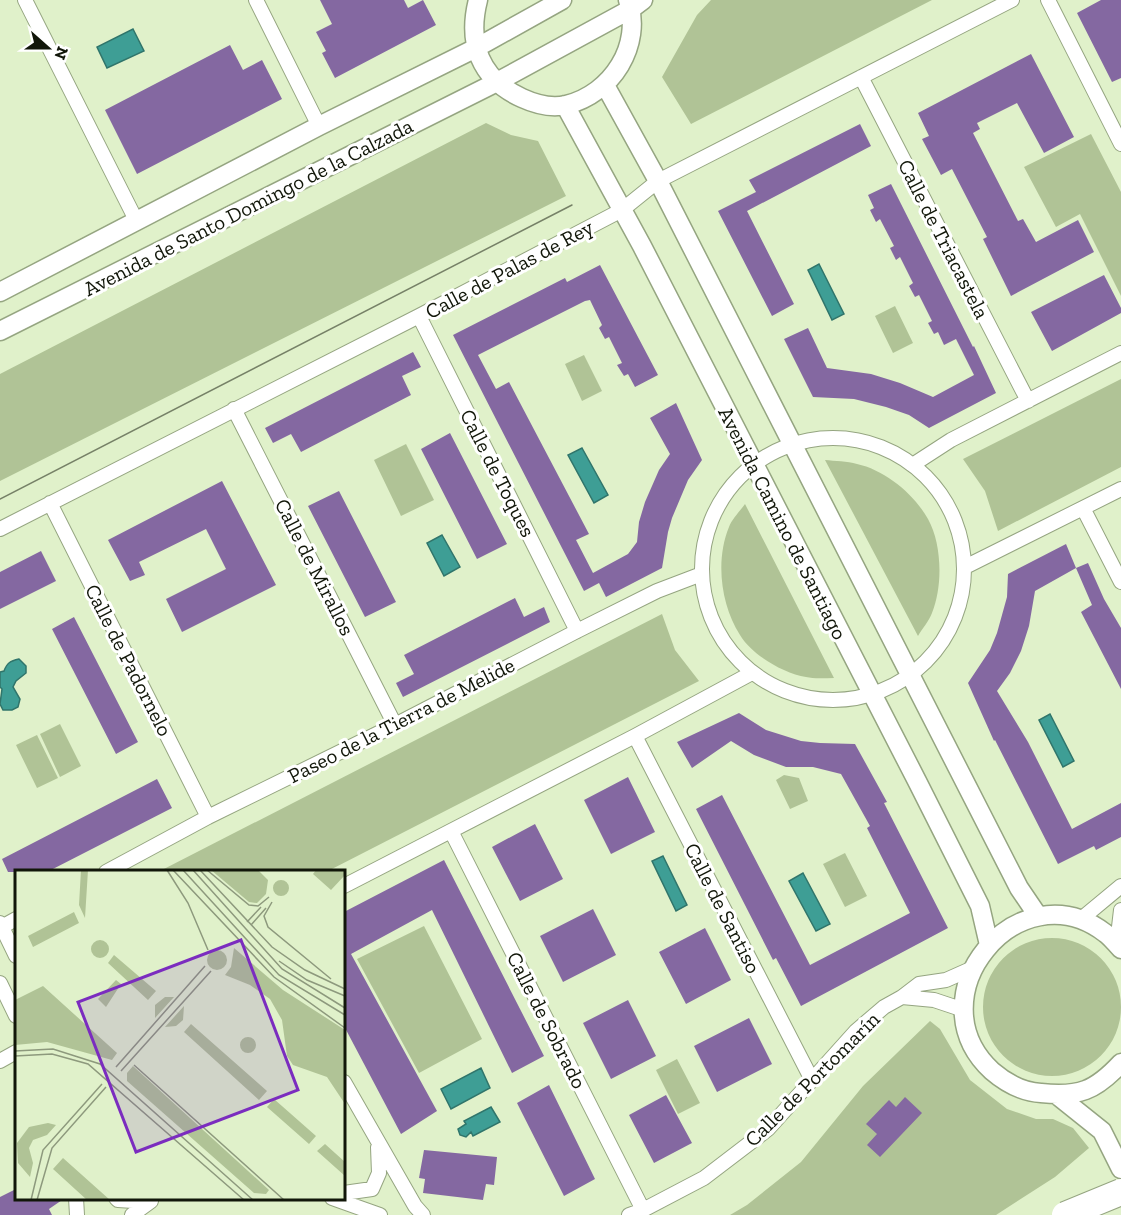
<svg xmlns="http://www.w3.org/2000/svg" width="1121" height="1215" font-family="'Zilla Slab',serif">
<rect width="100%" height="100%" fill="#e0f1ca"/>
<path fill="#b0c396" d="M711,0H932L691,124L662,77L697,15Z
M486,123L511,135L538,141L566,196L0,481V374Z
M1091,134L1121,192V296L1080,214L1056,227L1024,167Z
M895,306L913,343L893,353L875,316Z
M584,355L602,391L582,401L565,364Z
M1121,379V467L998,531L985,491L963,459Z
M406,444L434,500L401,516L374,460Z
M825,460C835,461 847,461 857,464C885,470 914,494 928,519C942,544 943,586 932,613C929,621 922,629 918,636Z
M745,504L834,678C825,678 814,679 806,677C783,673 752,655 740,635C721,605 715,561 729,527C732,519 740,511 745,504Z
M662,614L675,650L699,681L328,871H160Z
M60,724L81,766L60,777L40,734Z
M37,735L58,778L37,788L16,745Z
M784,775L799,778L808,801L790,809L776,780Z
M845,853L867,896L845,907L823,864Z
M424,926L482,1039L419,1073L357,959Z
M983 1007a69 69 0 1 1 138 0a69 69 0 1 1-138 0Z
M930,1021L940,1029L970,1080L1007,1109L1036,1119H1053L1073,1128L1089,1148L1055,1177L996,1215H730L747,1205L801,1162L863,1086Z
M677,1059L700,1103L678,1114L656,1070Z"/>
<path fill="#3e9e95" stroke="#30756b" stroke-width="1.5" d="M133,29L144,51L107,68L97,47Z
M819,264L844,314L832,320L808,270Z
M582,448L608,495L594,503L568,455Z
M442,535L460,567L444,576L427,543Z
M19,659L26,666V673L16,681L13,687L20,699L18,707L12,710H3L0,704L2,689L0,687V672L4,671C7,663 10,661 19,659Z
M1050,714L1074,761L1063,767L1039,720Z
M663,856L687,905L676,911L652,861Z
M803,873L830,924L816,931L789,881Z
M481,1068L490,1088L451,1109L441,1089Z
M491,1107L500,1122L473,1136L471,1132L466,1137L460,1135L458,1129L466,1124L464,1121Z"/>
<path fill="#8468a1" d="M320,0H404L408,8L423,0L436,25L335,78L322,53L326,51L316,32L332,24Z
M1101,0H1121V78L1112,82L1077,13Z
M230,45L243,70L262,60L282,99L137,174L105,110Z
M1031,54L1074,137L1044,153L1017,103L977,123L980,129L973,133L1018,221L1023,219L1036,242L1078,220L1094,252L1011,296L983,239L987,237L952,169L941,175L922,139L929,136L918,113Z
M860,124L871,146L747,211L794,304L772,316L718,211L756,192L749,180Z
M891,184L973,347L974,346L996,393L929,428L909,415L886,407L854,399L813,397L784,339L808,328L827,368L871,374L900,383L933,397L974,375L956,339L944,345L938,332L934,334L928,323L932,321L919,295L915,297L909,286L913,283L900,257L896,260L890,248L894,246L880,219L876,222L870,210L874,208L868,195Z
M600,265L658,375L635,387L628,374L624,376L617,365L622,363L609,337L605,339L599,328L602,325L590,300L585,301L478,355L496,389L509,382L589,534L576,540L593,573L628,554L637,542L639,522L645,502L659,470L670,454L650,418L676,403L702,460L688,480L672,518L668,532L662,568L606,597L599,583L584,591L453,335L565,278L567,282Z
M1104,275L1121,308V313L1052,351L1031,312Z
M413,352L421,367L402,376L411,395L301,452L291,434L273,443L265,428Z
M450,433L507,544L477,559L421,449Z
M222,481L276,585L182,632L166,599L226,569L206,529L139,562L145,575L130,581L108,540Z
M339,491L396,602L365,617L308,506Z
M1066,544L1076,568L1035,591L1029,626L1021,651L1010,673L997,691L1028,742L1072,829L1121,803V837L1096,850L1094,846L1058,864L995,740L994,741L968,683L990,650L997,633L1007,597L1008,574Z
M41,551L56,581L0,609V572Z
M1088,563L1104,599L1121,628V689L1081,612L1092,605L1076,568Z
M515,598L524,617L544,607L550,622L403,697L396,683L414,674L404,655Z
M74,617L138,742L116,754L52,629Z
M739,713L766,730L801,741L820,743L855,744L887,802L884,803L948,928L801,1006L776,958L773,960L696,809L722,795L810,965L910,913L867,828L870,826L841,774L813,767H786L754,755L731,741L692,768L677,742Z
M628,777L655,832L611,854L584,800Z
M157,779L172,808L47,872H8L2,859Z
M535,824L563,879L520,901L492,847Z
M444,860L544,1056L512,1073L432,910L351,954L437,1111L401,1134L344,1026V912Z
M593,909L616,955L563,982L540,936Z
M705,928L731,980L686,1004L659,952Z
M628,1000L656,1056L611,1079L583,1023Z
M749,1018L772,1064L717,1092L694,1046Z
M549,1085L595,1179L564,1196L517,1103Z
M666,1095L692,1143L654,1163L629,1115Z
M905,1097L922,1113L880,1157L867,1145L877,1134L866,1124L889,1100L896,1107Z
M424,1150L497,1157L494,1185L486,1184L483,1200L423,1193L425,1179L419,1178Z
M16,1189V1198H65L49,1209L52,1215H0V1197Z"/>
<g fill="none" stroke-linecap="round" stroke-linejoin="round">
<defs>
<path id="minor" d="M25,0L137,222
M256,0L319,126
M1048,0L1121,144
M861,77L1028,401
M419,316L577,631
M234,409L395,725
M702 569a131 131 0 1 1 262 0a131 131 0 1 1-262 0Z
M914,464L951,440L1121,353
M50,503L208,817
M1083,508L1121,582
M0,529L419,316L622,210L658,181L1012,0
M965,567L1121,489
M635,736L812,1080
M451,831L643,1210
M106,872L208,817L395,725L577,631L657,591L699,575
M344,886L635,736L750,674
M1080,920L1121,886
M0,923L16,956
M0,928L16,919
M1117,944L1121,910
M0,983L16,1016
M902,997L934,1000L964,1010
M0,1061L16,1052
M344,1082L415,1206L423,1215
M344,1193L372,1189L379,1173L378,1147
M76,1198L77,1215
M116,1198L118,1200L149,1202
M332,1198L380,1215
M132,1215L151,1201
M629,1215L643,1210L704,1178L768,1129L856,1031L884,1007L902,997L919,984L946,980L973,968"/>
<path id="tertiary" d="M478,0C467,43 480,79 522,98C535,104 552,108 566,105C612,94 643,45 628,0
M605,85L658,181L1019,888L1038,916
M565,105L642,246L917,781L980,906L989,945
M0,292L319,126L476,48L562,0
M0,331L497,82L631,9L643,0
M1121,949C1116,944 1111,937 1105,933C1018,867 912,997 992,1071C1006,1083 1022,1092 1041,1093C1079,1097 1095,1091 1121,1063
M1057,1095L1102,1131L1121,1169"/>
</defs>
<use href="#minor" stroke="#95a581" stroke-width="16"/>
<use href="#tertiary" stroke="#95a581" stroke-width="21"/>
<use href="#minor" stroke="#fff" stroke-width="14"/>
<use href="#tertiary" stroke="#fff" stroke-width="18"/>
<path stroke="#768167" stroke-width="1.5" d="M0,499L572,205"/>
<defs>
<path id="motorway-bridge" d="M1065,1215L1121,1192"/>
</defs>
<use href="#motorway-bridge" stroke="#95a581" stroke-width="28" stroke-linecap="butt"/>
<use href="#motorway-bridge" stroke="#fff" stroke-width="26"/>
</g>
<g text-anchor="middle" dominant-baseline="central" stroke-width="6" stroke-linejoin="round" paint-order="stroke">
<g font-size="21" fill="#111609" stroke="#fff">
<text transform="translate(248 207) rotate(-27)">Avenida de Santo Domingo de la Calzada</text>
<text transform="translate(944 239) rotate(63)">Calle de Triacastela</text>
<text transform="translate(509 269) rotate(-28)">Calle de Palas de Rey</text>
<text transform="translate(498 473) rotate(63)">Calle de Toques</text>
<text transform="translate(783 523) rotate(63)">Avenida Camino de Santiago</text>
<text transform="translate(315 567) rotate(63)">Calle de Mirallos</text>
<text transform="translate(129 660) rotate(63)">Calle de Padornelo</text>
<text transform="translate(401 720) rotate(-27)">Paseo de la Tierra de Melide</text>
<text transform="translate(723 908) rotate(63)">Calle de Santiso</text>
<text transform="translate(547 1020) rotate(63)">Calle de Sobrado</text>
<text transform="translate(812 1079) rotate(-45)">Calle de Portomarín</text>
</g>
</g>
<g transform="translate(15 870)">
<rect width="330" height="330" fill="#e0f1ca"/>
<path d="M66,0H73L70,48L64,35ZM196,0H243L253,10L251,24L242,33L234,32ZM301,0H330V5L316,20L298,4ZM258 18a8 8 0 1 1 16 0a8 8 0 1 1-16 0ZM59,42L64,53L18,77L13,66ZM76 79a9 9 0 1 1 18 0a9 9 0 1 1-18 0ZM219,78L268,120L330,160V234L312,207L278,195L272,186L267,150L255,129L235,115L210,105L216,97ZM192 90a10 10 0 1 1 20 0a10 10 0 1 1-20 0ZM99,85L141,121L133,130L93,93ZM101,110L106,114L91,137L83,129ZM28,116L102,183L97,190L32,172L0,175V130ZM150,127H159L140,148V135ZM169,136L168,150L161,156L150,157ZM176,154L252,221L244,230L169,162ZM225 175a8 8 0 1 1 16 0a8 8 0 1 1-16 0ZM118,196L254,320L251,324L239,323L112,211V203ZM259,229L301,266L294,274L252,237ZM33,253L41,255L32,265L18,270L14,278L18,293L15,307L3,293L2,273L14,257ZM310,274L330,292V306L302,281ZM48,288L95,330H72L38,299Z" fill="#b0c396"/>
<path fill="none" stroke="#8d997d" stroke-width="1.5" d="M152,0L173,33L193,80M158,0L259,107L330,158M168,0L264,105L330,145M178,0L267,99L330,138M185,0L257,77L290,100L330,119M192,0L234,35L243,36L254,27M257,32L249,46L253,57L316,109M232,52L246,37M236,55L251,38M264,91L292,110L330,126M0,181L38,179L85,194L238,330M0,186L37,184L73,194L229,330M119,195L269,330M101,197L190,96M106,201L196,101M16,330L28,280L87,214M22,330L37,278L91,217"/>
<path fill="#7b2cbf" fill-opacity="0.15" stroke="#7b2cbf" stroke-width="3" d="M226,70L283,220L121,282L63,132Z"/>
<rect width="330" height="330" fill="none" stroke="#111609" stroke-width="3"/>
</g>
<g transform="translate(48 48) rotate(111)" stroke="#ffffff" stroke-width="4.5" paint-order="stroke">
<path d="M0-4.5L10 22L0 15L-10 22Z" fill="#111609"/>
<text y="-9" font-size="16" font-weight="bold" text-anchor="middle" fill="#111609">N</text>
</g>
</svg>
